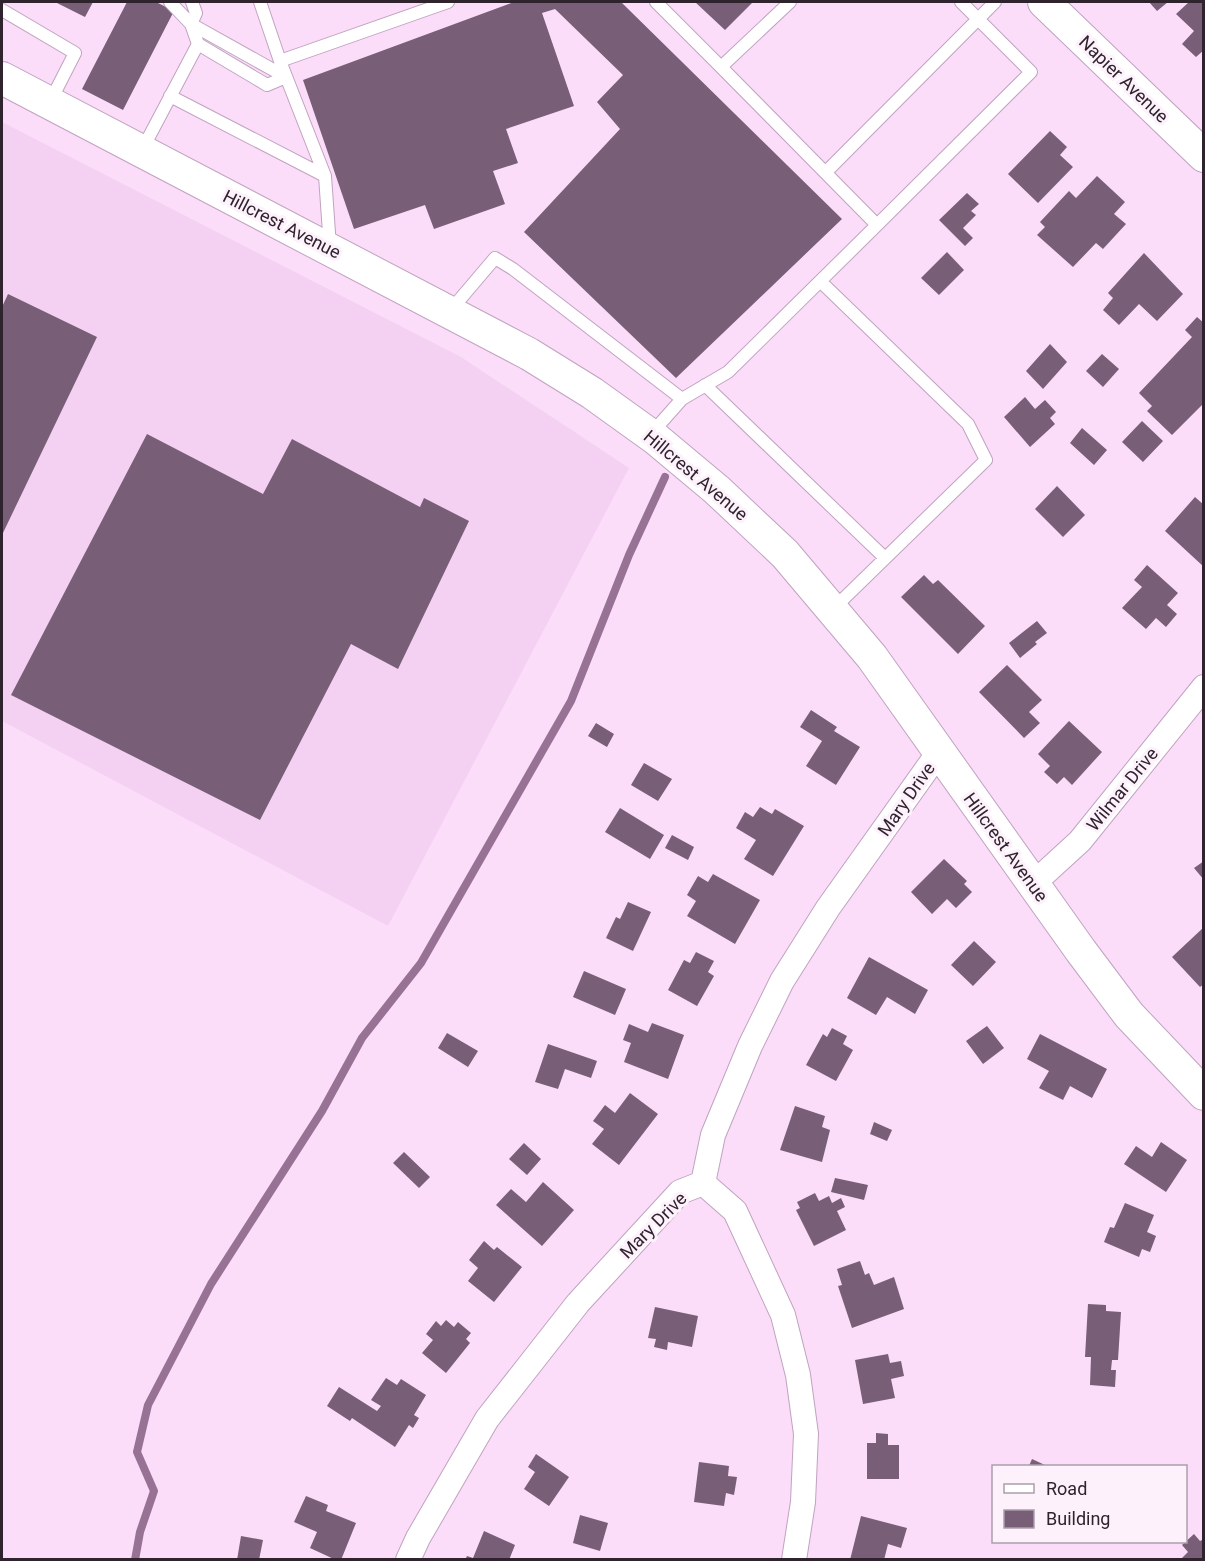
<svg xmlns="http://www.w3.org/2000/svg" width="1205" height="1561" font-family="Roboto,sans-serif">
<rect width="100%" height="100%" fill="#fbddfa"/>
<path fill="#f4d0f2" d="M2,122L461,357L629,468L388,926L2,721Z"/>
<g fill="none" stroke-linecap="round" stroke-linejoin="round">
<path stroke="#977295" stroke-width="8" d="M135,1560L140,1532L154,1491L137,1452L148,1405L211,1284L322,1111L362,1038L421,963L571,701L629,555L665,477"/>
</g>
<path fill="#785e77" d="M55,2H93L85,17Z
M127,2H156L174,11L123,110L82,89Z
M514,2H621L842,219L676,378L524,232L620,129L597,102L623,75L555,9L542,13L574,106L506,129L518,163L493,171L505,204L434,229L425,205L354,229L303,80Z
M695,2H753L725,30Z
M1149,2H1168L1157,11Z
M1189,2H1204V50L1196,57L1182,44L1194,31L1176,14Z
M1050,131L1067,147L1060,155L1073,167L1038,203L1008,174Z
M1097,176L1125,202L1114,214L1126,224L1103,249L1096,243L1073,267L1037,235L1045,227L1040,222L1069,191L1076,198Z
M967,193L979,204L971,211L976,215L963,228L973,238L965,246L939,220Z
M947,252L964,270L939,295L921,278Z
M1144,253L1183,294L1157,321L1139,304L1119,325L1103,310L1113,298L1108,293Z
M8,294L97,337L2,535V307Z
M1197,317L1204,323V403L1172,435L1147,411L1152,406L1139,393L1192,337L1185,330Z
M1050,344L1067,362L1043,389L1026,371Z
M1102,354L1119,369L1103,387L1086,371Z
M1025,397L1035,409L1045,400L1056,412L1050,418L1055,424L1030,447L1004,417Z
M1142,421L1163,441L1143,462L1122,442Z
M1082,428L1107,450L1094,465L1070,443Z
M147,434L263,494L292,439L420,507L424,498L469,521L398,669L351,644L260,820L11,695Z
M1057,486L1085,515L1063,537L1035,509Z
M1195,497L1204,505V567L1165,531Z
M1147,565L1178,593L1167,605L1177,614L1166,627L1156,618L1146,629L1122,608L1142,587L1134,580Z
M924,575L933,584L938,580L985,626L958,654L901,597Z
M1037,621L1047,633L1035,642L1037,644L1020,658L1009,643Z
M1007,665L1042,700L1029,712L1040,723L1024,738L979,692Z
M811,710L837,727L834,731L860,747L836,785L806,766L822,741L800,727Z
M1069,721L1102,752L1072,785L1064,777L1057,784L1044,772L1050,766L1038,754Z
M596,723L614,734L607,747L588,736Z
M644,763L672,779L658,801L631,785Z
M760,807L772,814L775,809L804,826L773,876L744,859L756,840L736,828L745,812L753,817Z
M620,808L664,835L650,859L605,832Z
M672,835L694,847L688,860L665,848Z
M944,859L967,881L964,884L972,892L956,908L947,899L932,914L911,892Z
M1204,861V880L1194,868Z
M713,874L760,900L735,944L687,916L696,901L687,895L698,876L708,882Z
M628,902L651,912L633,951L606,938L616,917L620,919Z
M1204,927V984L1200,987L1172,957Z
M974,941L996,962L973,986L951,965Z
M696,952L714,961L708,972L714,976L697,1006L668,990L684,960L690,963Z
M869,957L928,990L915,1014L887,997L876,1015L847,998Z
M584,971L626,989L615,1015L573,997Z
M652,1023L684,1035L668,1079L624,1062L631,1043L623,1040L629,1024L648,1032Z
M987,1026L1004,1048L983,1064L966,1041Z
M832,1028L847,1036L843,1044L853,1050L836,1081L806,1065L823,1034L827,1037Z
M447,1033L478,1051L468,1067L438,1048Z
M1040,1034L1107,1069L1092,1098L1070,1086L1063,1100L1039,1088L1049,1071L1027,1059Z
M548,1044L597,1061L591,1078L565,1069L558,1089L535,1082Z
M630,1093L658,1114L619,1165L592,1144L604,1129L593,1121L605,1105L615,1113Z
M795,1106L825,1116L822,1127L830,1130L822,1162L780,1150Z
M874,1122L892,1130L887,1141L870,1134Z
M1161,1142L1187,1160L1166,1192L1124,1164L1136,1146L1152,1157Z
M524,1143L541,1159L527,1175L509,1159Z
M404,1152L430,1177L419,1188L393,1163Z
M835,1178L868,1185L864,1200L831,1192Z
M543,1182L574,1210L542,1246L496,1205L511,1189L526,1202Z
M815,1193L819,1201L829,1196L832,1203L841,1198L845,1207L837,1211L846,1230L814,1246L796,1210L800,1208L797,1202Z
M1125,1203L1154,1215L1147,1232L1156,1236L1150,1252L1142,1249L1139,1257L1104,1242L1110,1227L1114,1228Z
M484,1241L494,1250L497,1247L522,1267L494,1302L468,1281L478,1268L469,1260Z
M860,1261L865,1275L869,1273L874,1285L894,1277L904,1309L852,1328L838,1286L842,1285L837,1269Z
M1088,1304L1106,1305V1311L1121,1312L1118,1360H1112L1111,1370H1116L1115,1387L1090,1385L1091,1357H1085Z
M655,1307L698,1316L692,1347L668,1342L667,1350L654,1347L656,1339L648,1338Z
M446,1320L454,1327L458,1322L471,1333L466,1339L470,1343L446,1373L422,1353L433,1340L426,1334L436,1321L441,1326Z
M888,1354L890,1363L901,1361L904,1376L891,1379L895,1398L863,1404L855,1360Z
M386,1378L397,1385L401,1379L426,1395L414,1415L419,1418L413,1428L409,1425L395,1447L352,1418L350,1421L327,1406L339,1387L377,1411L381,1406L371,1400Z
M876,1433L888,1434V1445H899V1479H867V1443H876Z
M536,1454L569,1477L549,1506L524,1489L535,1472L528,1467Z
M1032,1459L1047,1466H1029Z
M699,1462L729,1466L728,1476L737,1477L734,1495L726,1493L724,1506L694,1502Z
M306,1496L328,1505L326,1511L356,1523L341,1560H336L310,1548L317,1532L294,1522Z
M580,1515L608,1523L600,1551L573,1543Z
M861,1516L907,1528L901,1548L888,1544L884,1560H850Z
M484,1531L515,1545L509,1560H465L467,1556L473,1558Z
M1194,1534L1200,1541L1204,1539V1560H1180L1188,1552L1182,1545Z
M241,1536L263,1540L259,1560H237Z"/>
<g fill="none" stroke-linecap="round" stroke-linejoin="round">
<defs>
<path id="service" d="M170,2L191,24L286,77
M192,2L196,13L191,24L198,44L267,85L286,77
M260,2L280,61L325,176L330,247
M656,2L721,67L790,2
M2,10L75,53L50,102
M280,61L448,2
M721,67L877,225L1031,72L961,2
M170,96L325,176
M142,150L198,44
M826,172L995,2
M820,281L968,424L986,460L832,610
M450,311L495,258L513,269L682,399L650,435
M705,385L885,558
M682,399L728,372L877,225"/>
<path id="minor" d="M1033,884L1080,841L1204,687
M703,1183L713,1135L750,1046L782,981L828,908L939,752
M703,1183L735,1211L783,1315L798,1375L806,1434L803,1502L794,1560
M408,1560L418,1538L487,1419L578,1303L680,1192L703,1183"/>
<path id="tertiary" d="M1044,2L1204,156
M2,78L529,354L592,393L656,439L717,490L785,554L872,657L1081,951L1129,1015L1204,1094"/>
</defs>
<use href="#service" stroke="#c0a3bf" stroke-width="14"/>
<use href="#minor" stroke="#c0a3bf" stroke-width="26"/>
<use href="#tertiary" stroke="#c0a3bf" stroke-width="34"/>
<use href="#service" stroke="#fff" stroke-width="12"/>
<use href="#minor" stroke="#fff" stroke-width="24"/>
<use href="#tertiary" stroke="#fff" stroke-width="32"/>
</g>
<g text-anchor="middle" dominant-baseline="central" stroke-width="6" stroke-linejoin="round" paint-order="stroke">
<g font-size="18" fill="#2f242e" stroke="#fdf1fc">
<text transform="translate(1124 79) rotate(44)">Napier Avenue</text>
<text transform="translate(282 224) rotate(27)">Hillcrest Avenue</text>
<text transform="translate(696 475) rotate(40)">Hillcrest Avenue</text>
<text transform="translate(1122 789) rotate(-51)">Wilmar Drive</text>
<text transform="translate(906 799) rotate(-55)">Mary Drive</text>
<text transform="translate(1006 847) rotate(54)">Hillcrest Avenue</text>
<text transform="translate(653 1225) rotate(-45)">Mary Drive</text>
</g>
</g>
<rect width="1205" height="1561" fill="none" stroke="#2f242e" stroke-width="6"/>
<rect x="992" y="1465" width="195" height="78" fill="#fdf1fc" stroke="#ab9faa" stroke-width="1.5"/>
<rect x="1004" y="1484" width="30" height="9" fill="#ffffff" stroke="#ab9faa" stroke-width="1.5"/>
<text x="1046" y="1495" font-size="18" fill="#2f242e">Road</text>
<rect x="1004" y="1510" width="30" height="18" fill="#785e77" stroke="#ab9faa" stroke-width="1.5"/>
<text x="1046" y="1525" font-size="18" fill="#2f242e">Building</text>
</svg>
